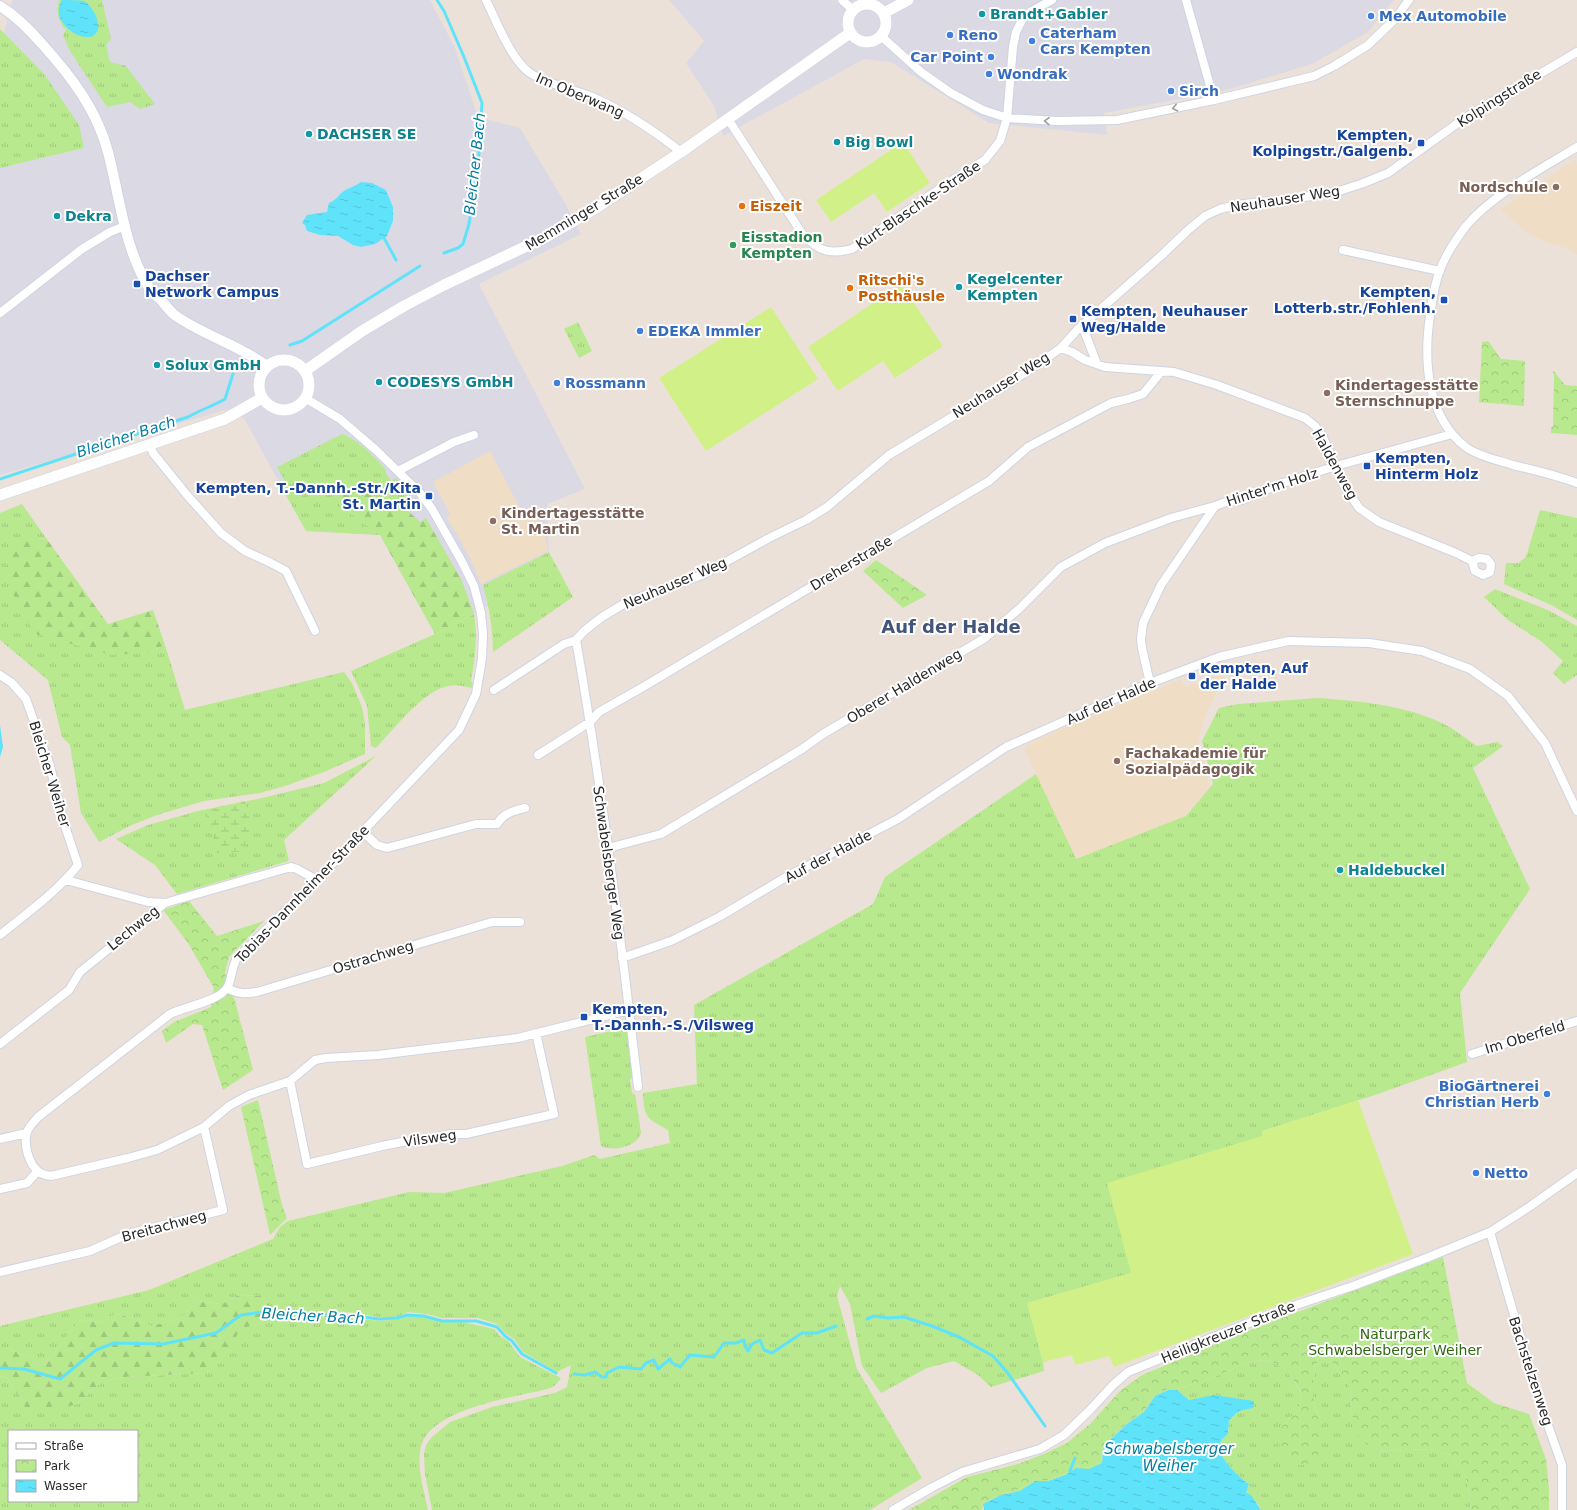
<svg xmlns="http://www.w3.org/2000/svg" width="1577" height="1510" font-family="'DejaVu Sans',sans-serif">
<defs>
<pattern id="grass-tufts" width="24" height="20" patternUnits="userSpaceOnUse"><rect width="24" height="20" fill="#b8e98e"/><path d="M3 7l-1-3M5 7V3M7 7l1-3M15 17l-1-3M17 17v-4M19 17l1-3" fill="none" stroke="#9ec87a"/></pattern>
<pattern id="forest-firs" width="22" height="20" patternUnits="userSpaceOnUse"><rect width="22" height="20" fill="#b8e98e"/><path d="M5 1l3.5 6h-7zM16 11l3.5 6h-7z" fill="#9ec87a"/></pattern>
<pattern id="wetland-marsh" width="20" height="14" patternUnits="userSpaceOnUse"><rect width="20" height="14" fill="#b8e98e"/><path d="M1 5h8M5 5V1M11 12h8M15 12V8" fill="none" stroke="#9ec87a"/></pattern>
<pattern id="park-crowns" width="20" height="18" patternUnits="userSpaceOnUse"><rect width="20" height="18" fill="#b8e98e"/><path d="M2 6a3 3 0 1 1 6 0M12 15a3 3 0 1 1 6 0" fill="none" stroke="#9ec87a"/></pattern>
<pattern id="water-ripples" width="26" height="14" patternUnits="userSpaceOnUse"><rect width="26" height="14" fill="#5fe3fa"/><path d="M2 4q2-2 4 0t4 0M15 11q2-2 4 0t4 0" fill="none" stroke="#53c3d6"/></pattern>
</defs>
<rect width="100%" height="100%" fill="#ece1d8"/>
<path fill="#dbd9e3" d="M12,0H430L455,48L478,117L520,128L565,203L581,234L479,284L585,489L547,504L549,552L484,585L488,606L435,634L380,535L306,531L245,420L232,408L0,475V168L84,148L45,75L4,33Z
M669,0H1394L1368,32L1312,64L1223,91L1104,113L1107,135L989,123L891,62L864,59L723,136L714,106L686,63L704,41Z"/>
<path fill="#f0ddc5" d="M1575,160L1577,164V255L1566,248L1548,243L1523,230L1501,209Z
M490,451L519,506L543,524L548,551L481,584L473,565L460,539L446,517L450,514L433,482Z
M1224,674L1217,692L1205,716L1198,740L1210,787L1186,816L1076,860L1024,748L1035,740L1181,679L1185,687Z"/>
<path fill="url(#grass-tufts)" fill-rule="evenodd" d="M59,0H102L111,39L106,45L110,62L121,65H125L155,104L140,109L130,102L107,107L70,51L63,35L66,30C58,21 56,12 59,0Z
M0,29L45,75L79,125L84,148L0,168Z
M578,322L592,351L579,358L564,329Z
M342,434C360,441 374,456 386,470V474L391,481L396,478L408,494L403,506L357,490L340,506L380,535L306,531L282,488L287,485L277,467Z
M22,504L46,538L27,540L61,641L85,647L146,653L165,645L185,710L344,672L352,683L362,707L365,724V754L324,772L285,786L260,793L204,801L157,815L132,825L99,842L81,813L70,745L62,737L48,680L0,640V513Z
M1540,510L1577,518V620L1553,606L1504,584L1506,563H1518L1526,557Z
M549,552L573,597L493,652C493,629 489,607 483,585Z
M1495,589L1550,611L1577,626V675L1564,684L1553,673L1563,661L1542,642L1508,620L1484,597Z
M474,614C478,638 475,658 471,681L473,684L472,688C464,686 455,684 448,686C424,690 393,730 376,748L371,746L367,706L351,671L435,634Z
M1318,698C1360,701 1405,705 1444,724C1456,730 1466,739 1477,746L1497,742L1503,746L1473,768L1530,889L1460,993L1467,1062L1378,1094L1262,1131V1136L1131,1273L1028,1303L1043,1362L1044,1371L991,1387L978,1375L954,1361L927,1368L881,1393L862,1366L850,1304L840,1286L837,1296L857,1369L922,1478L870,1510H432L425,1474L424,1454L426,1445L431,1438L450,1422L492,1407L555,1393L567,1387L571,1365L557,1372L523,1352L514,1339L505,1333L497,1324L478,1318H442L427,1314L408,1312L397,1317H379L345,1312L270,1305L261,1296L239,1295L222,1304L198,1301L180,1318L152,1326L116,1313L100,1323L88,1320L78,1322L55,1352L44,1363L7,1348H0V1326L149,1290L273,1239L280,1227L288,1221L409,1192L444,1193L562,1166L594,1155L600,1159L670,1143L668,1130C647,1118 644,1119 643,1093L697,1084L694,1005L873,904L885,877L1036,774L1076,859L1186,816L1213,784L1202,741L1219,708L1238,704Z
M376,756L284,840L289,861L177,894L155,865L116,839L148,825L198,811L262,798L324,783Z
M625,1028L628,1031L634,1076L630,1080L632,1093L635,1094L641,1132C638,1147 613,1152 601,1146L585,1037Z
M408,1316H423L442,1322H463L494,1329L500,1336L508,1341L520,1357L561,1378C559,1380 556,1385 553,1387C547,1390 528,1393 520,1395C492,1401 433,1414 422,1443C415,1462 424,1491 428,1510H0V1376L7,1378L26,1409L77,1404L102,1382L124,1377L207,1373L221,1359L240,1329L273,1318H337L339,1317C361,1318 386,1325 408,1316ZM9,1431H137V1501H9Z
M1327,1355L1350,1388L1352,1414L1377,1451L1430,1449L1451,1455L1464,1473L1471,1497L1470,1510H1261L1258,1504L1246,1493L1249,1484C1242,1480 1222,1460 1221,1453C1220,1449 1221,1444 1221,1440L1228,1434L1229,1420L1239,1411L1253,1408L1197,1399L1189,1400L1177,1390H1168L1155,1396L1144,1412L1128,1423L1112,1438L1103,1449L1102,1463L1089,1470L1076,1468L1065,1475L1048,1481H1035L1020,1491L1001,1495L983,1504L982,1510V1503L1001,1494L1020,1489L1035,1480H1048L1065,1474L1076,1466L1089,1468L1101,1462L1103,1449L1113,1436L1128,1422L1144,1411L1155,1394L1168,1389H1177L1210,1379L1252,1360L1271,1361L1286,1370L1302,1394L1298,1410L1281,1427L1322,1426L1313,1401V1383L1318,1357Z"/>
<path fill="url(#forest-firs)" d="M357,490L403,506L420,522L426,518L462,581L474,614L435,634L380,535L340,506L342,493Z
M46,538L108,624L153,610L165,645L146,653L111,655L36,634L22,614L5,571L10,558L27,540Z
M239,1295L261,1296L270,1305L345,1312L337,1318H273L241,1329L221,1359L207,1373L124,1377L102,1382L77,1404L52,1411L26,1409L7,1378L0,1376V1348H7L44,1363L55,1352L78,1322L88,1320L100,1323L116,1313L152,1326L180,1318L198,1301L222,1304Z"/>
<path fill="url(#wetland-marsh)" d="M244,801L251,815L250,834L240,852L217,853L206,811Z"/>
<path fill="url(#park-crowns)" d="M1488,341L1501,359L1525,361L1524,406L1479,402L1482,342Z
M1553,370L1565,385L1577,386V435L1551,433V427H1553L1554,376Z
M876,560L927,595L903,608L863,571Z
M189,901L217,936L264,921L229,957L225,973L235,1001L253,1070L223,1090L202,1025L193,1024L166,1043L162,1031L174,1022L211,1007L214,988L188,943L163,910Z
M258,1100L282,1205L287,1218L270,1235L241,1107Z
M1443,1257L1467,1383L1494,1403L1529,1414L1546,1459L1549,1489V1510H1470L1471,1497L1464,1473L1451,1455L1430,1449L1377,1451L1359,1439L1352,1414L1350,1388L1327,1355L1318,1357L1313,1383V1401L1322,1426L1318,1455L1306,1465H1292L1279,1451L1281,1427L1298,1410L1302,1393L1286,1370L1271,1361L1252,1360L1210,1379L1177,1389H1168L1155,1394L1144,1411L1128,1422L1113,1436L1103,1448L1101,1462L1089,1468L1076,1466L1065,1474L1048,1480H1035L1020,1489L1001,1494L982,1503V1510H909L967,1477L1018,1464L1044,1454L1067,1443L1091,1423L1120,1391L1142,1375L1250,1330Z"/>
<path fill="#d1f188" d="M903,142L930,183L887,212L874,193L831,222L816,200Z
M901,284L943,346L895,378L883,361L838,391L808,347Z
M771,307L818,379L706,451L659,378Z
M1358,1100L1413,1254L1114,1367L1109,1356L1075,1365L1072,1355L1043,1362L1027,1303L1131,1273L1107,1183L1262,1136V1131Z"/>
<path fill="url(#water-ripples)" d="M62,0C68,0 79,0 84,1C89,3 91,8 94,12C110,42 78,44 63,23C57,16 58,7 62,0Z
M361,182L372,183L386,190L393,207V221L387,236L375,244L361,247L353,245L338,236L320,235L307,231L305,225L302,223L307,215L327,212L329,203C338,199 338,195 344,191C348,188 356,186 361,182Z
M0,725L3,747L0,757Z
M1168,1390H1177L1189,1400L1214,1395L1254,1401L1253,1408L1239,1411L1229,1420L1228,1434L1221,1440C1221,1444 1220,1449 1221,1453C1222,1460 1242,1480 1249,1484L1246,1493L1251,1495L1261,1510H984L983,1504L1001,1495L1020,1491L1035,1481H1048L1065,1475L1076,1468L1089,1469L1102,1463L1103,1449L1112,1438L1128,1423L1144,1412L1155,1396Z"/>
<g fill="none" stroke-linecap="round" stroke-linejoin="round">
<path stroke="#5fe3fa" stroke-width="3" d="M437,0L444,11L464,57L482,103L478,166L469,224L463,244L458,248L444,253
M384,238L396,260
M290,345L302,341L420,266
M0,479L188,417C200,410 213,406 225,399L233,374
M867,1319L874,1316L888,1318L904,1317L932,1326L959,1337L993,1356L1007,1372L1045,1426
M0,1368L24,1369L60,1379L96,1350L114,1343L163,1344L216,1333L241,1315L263,1312L355,1316L379,1319L397,1318L407,1315L424,1316L442,1321H476L497,1327L505,1336L512,1341L522,1354L556,1373
M574,1374L585,1375L595,1372L602,1377H606L607,1373L619,1367L641,1369L646,1363L654,1360L658,1369L670,1359L672,1363L680,1367L690,1355L714,1357L724,1343H736L744,1340L745,1346L748,1351L752,1344L760,1340L764,1350L772,1353L802,1333H817L836,1326
M1070,1471L1075,1458"/>
<defs>
<path id="minor" d="M486,0C496,20 511,60 530,73C543,82 573,90 590,96C623,110 653,130 681,152
M842,0L853,10
M1186,0L1214,100
M881,36L921,72L951,93L983,110L1007,118L1057,121L1117,120L1214,100L1314,76L1334,66L1368,45L1395,19L1409,0
M728,119L803,235C819,251 829,255 852,249L942,187L985,160L1000,141L1007,118L1013,47L1016,32L1022,20L1030,12L1052,0
M1577,147C1542,168 1492,195 1466,226C1457,238 1445,256 1440,270C1435,282 1433,296 1431,309C1423,356 1425,417 1467,448C1481,457 1497,460 1513,465C1534,470 1556,475 1577,483
M1343,250L1440,271
M0,313L82,249L110,232L125,226
M1082,325L1097,364
M1061,348L1072,352L1085,360L1105,367L1174,372L1217,385L1305,418L1315,426L1323,437L1343,484L1359,508L1379,522L1456,553L1472,561L1475,571L1483,575L1490,572L1491,564L1487,559L1479,558L1472,561
M305,398L340,419L376,450L420,493L432,509L461,560L474,586L481,613L483,634L482,659L476,694L459,730L317,880L237,958C231,968 232,981 227,988C219,1001 184,1007 170,1014L38,1117C34,1122 29,1126 27,1132C23,1144 29,1165 39,1172C43,1175 46,1175 51,1176L128,1158L157,1150L204,1127L229,1106L249,1095L290,1081L315,1060L326,1058L378,1055L518,1038L629,1010
M150,445L153,453L187,495L221,533L245,551L271,563L286,571L315,631
M398,471L454,442L474,435
M576,640C602,788 621,937 638,1087
M0,675L12,683L26,699L50,766L63,820L78,865C56,893 27,913 0,935
M1150,683L1142,648L1141,639L1143,623L1161,585L1215,506L1226,502L1242,500L1280,484L1336,466L1452,434
M494,690L564,644L576,640L584,631L602,617L627,602L702,575L769,538L806,520L827,507L889,455L1025,373L1061,348L1078,329L1162,255L1187,231L1205,216L1220,209L1236,205L1305,197L1339,191L1361,184L1388,173L1465,118L1577,52
M538,755L590,722L599,712L643,687L989,481L1028,447L1111,403L1128,399L1143,394L1161,372
M363,832L377,845L387,848L476,824H497C504,813 513,811 525,808
M608,848L661,834L802,749L823,734L985,638L1019,609L1061,567L1105,543L1171,518L1215,506
M66,880L148,902L165,903
M622,958L671,941L719,917L786,877L898,819L1006,747L1150,683L1219,657L1288,641L1369,643L1422,651L1470,669L1508,696L1545,743L1577,811
M227,988C238,994 245,994 257,992L492,922H520
M0,1044L69,990L80,972L165,903L291,867L297,869L317,880
M1472,1054L1577,1021
M290,1081L307,1164L382,1146L402,1142H413L451,1134H466L554,1114L536,1033
M0,1139L26,1133
M0,1189L27,1183L37,1172
M1490,1232L1537,1394L1562,1465V1510
M0,1272L90,1251L128,1234L223,1210L204,1127
M893,1510L931,1488L962,1472L1040,1449L1064,1435L1090,1410L1113,1385L1128,1372L1216,1336L1290,1307L1353,1286L1424,1259L1490,1232L1529,1207L1577,1173"/>
<path id="tertiary" d="M0,6C16,16 30,30 42,44C71,76 97,110 108,152C120,198 124,247 149,288C152,293 158,297 162,301C166,306 171,313 176,316C205,336 239,345 267,366"/>
<path id="secondary" d="M848 23a19 19 0 1 1 38 0a19 19 0 1 1-38 0Z
M884,13L908,0
M259 385a25 25 0 1 1 50 0a25 25 0 1 1-50 0Z
M305,371L362,331L404,306L444,285L546,237L596,208L681,152L850,33
M0,495L225,419L262,398"/>
</defs>
<use href="#minor" stroke="#cdd4e3" stroke-width="10"/>
<use href="#tertiary" stroke="#cdd4e3" stroke-width="12"/>
<use href="#secondary" stroke="#cdd4e3" stroke-width="12"/>
<use href="#minor" stroke="#fff" stroke-width="8"/>
<use href="#tertiary" stroke="#fff" stroke-width="10"/>
<use href="#secondary" stroke="#fff" stroke-width="11"/>
</g>
<defs><path id="oneway-chevron" d="M-2-3.5L2.5 0L-2 3.5" fill="none" stroke-width="1.6" stroke-linecap="round" stroke-linejoin="round"/></defs>
<g stroke="#9e9e9e">
<use href="#oneway-chevron" transform="translate(1175 108) rotate(168)"/>
<use href="#oneway-chevron" transform="translate(1047 121) rotate(-176)"/>
</g>
<g fill="#0f9aa8" stroke="#fff" stroke-width="1.5">
<circle cx="982" cy="14" r="4"/>
<circle cx="309" cy="134" r="4"/>
<circle cx="837" cy="142" r="4"/>
<circle cx="57" cy="216" r="4"/>
<circle cx="959" cy="287" r="4"/>
<circle cx="157" cy="365" r="4"/>
<circle cx="379" cy="382" r="4"/>
<circle cx="1340" cy="870" r="4"/>
</g>
<g fill="#3f7fe0" stroke="#fff" stroke-width="1.5">
<circle cx="1371" cy="16" r="4"/>
<circle cx="950" cy="35" r="4"/>
<circle cx="1032" cy="41" r="4"/>
<circle cx="991" cy="57" r="4"/>
<circle cx="989" cy="74" r="4"/>
<circle cx="1171" cy="91" r="4"/>
<circle cx="640" cy="331" r="4"/>
<circle cx="557" cy="383" r="4"/>
<circle cx="1547" cy="1094" r="4"/>
<circle cx="1476" cy="1173" r="4"/>
</g>
<g fill="#1a4fb4" stroke="#fff" stroke-width="1.5">
<rect x="1417" y="139" width="8" height="8" rx="2"/>
<rect x="133" y="280" width="8" height="8" rx="2"/>
<rect x="1440" y="296" width="8" height="8" rx="2"/>
<rect x="1069" y="315" width="8" height="8" rx="2"/>
<rect x="1363" y="462" width="8" height="8" rx="2"/>
<rect x="425" y="492" width="8" height="8" rx="2"/>
<rect x="1188" y="672" width="8" height="8" rx="2"/>
<rect x="580" y="1013" width="8" height="8" rx="2"/>
</g>
<g fill="#8d6e63" stroke="#fff" stroke-width="1.5">
<circle cx="1556" cy="187" r="4"/>
<circle cx="1327" cy="393" r="4"/>
<circle cx="493" cy="521" r="4"/>
<circle cx="1117" cy="761" r="4"/>
</g>
<g fill="#e8710a" stroke="#fff" stroke-width="1.5">
<circle cx="742" cy="206" r="4"/>
<circle cx="850" cy="288" r="4"/>
</g>
<circle fill="#2e9e5b" stroke="#fff" stroke-width="1.5" cx="733" cy="245" r="4"/>
<g text-anchor="middle" dominant-baseline="central" stroke-width="4" stroke-linejoin="round" paint-order="stroke">
<g font-size="14" font-weight="bold" fill="#0d838f" stroke="#fff" text-anchor="start">
<text x="990" y="14">Brandt+Gabler</text>
<text x="317" y="134">DACHSER SE</text>
<text x="845" y="142">Big Bowl</text>
<text x="65" y="216">Dekra</text>
<text x="967" y="279">Kegelcenter<tspan x="967" dy="16">Kempten</tspan></text>
<text x="165" y="365">Solux GmbH</text>
<text x="387" y="382">CODESYS GmbH</text>
<text x="1348" y="870">Haldebuckel</text>
</g>
<g font-size="14" font-weight="bold" fill="#366cbe" stroke="#fff" text-anchor="start">
<text x="1379" y="16">Mex Automobile</text>
<text x="1040" y="33">Caterham<tspan x="1040" dy="16">Cars Kempten</tspan></text>
<text x="958" y="35">Reno</text>
<text x="983" y="57" text-anchor="end">Car Point</text>
<text x="997" y="74">Wondrak</text>
<text x="1179" y="91">Sirch</text>
<text x="648" y="331">EDEKA Immler</text>
<text x="565" y="383">Rossmann</text>
<text x="1539" y="1086" text-anchor="end">BioGärtnerei<tspan x="1539" dy="16">Christian Herb</tspan></text>
<text x="1484" y="1173">Netto</text>
</g>
<g font-size="14" fill="#282828" stroke="#fff">
<text transform="translate(580 95) rotate(23)">Im Oberwang</text>
<text transform="translate(1499 98) rotate(-32)">Kolpingstraße</text>
<text transform="translate(1285 199) rotate(-9)">Neuhauser Weg</text>
<text transform="translate(918 205) rotate(-34)">Kurt-Blaschke-Straße</text>
<text transform="translate(584 212) rotate(-31)">Memminger Straße</text>
<text transform="translate(1001 385) rotate(-32)">Neuhauser Weg</text>
<text transform="translate(1335 464) rotate(61)">Haldenweg</text>
<text transform="translate(1272 487) rotate(-18)">Hinter'm Holz</text>
<text transform="translate(851 563) rotate(-31)">Dreherstraße</text>
<text transform="translate(675 583) rotate(-23)">Neuhauser Weg</text>
<text transform="translate(904 686) rotate(-31)">Oberer Haldenweg</text>
<text transform="translate(1111 701) rotate(-24)">Auf der Halde</text>
<text transform="translate(50 774) rotate(73)">Bleicher Weiher</text>
<text transform="translate(828 856) rotate(-28)">Auf der Halde</text>
<text transform="translate(609 863) rotate(82)">Schwabelsberger Weg</text>
<text transform="translate(302 894) rotate(-46)">Tobias-Dannheimer-Straße</text>
<text transform="translate(133 928) rotate(-39)">Lechweg</text>
<text transform="translate(373 957) rotate(-17)">Ostrachweg</text>
<text transform="translate(1525 1037) rotate(-17)">Im Oberfeld</text>
<text transform="translate(430 1138) rotate(-8)">Vilsweg</text>
<text transform="translate(164 1226) rotate(-15)">Breitachweg</text>
<text transform="translate(1228 1332) rotate(-22)">Heiligkreuzer Straße</text>
<text transform="translate(1531 1371) rotate(72)">Bachstelzenweg</text>
</g>
<g font-size="14" font-weight="bold" fill="#164399" stroke="#fff" text-anchor="start">
<text x="1413" y="135" text-anchor="end">Kempten,<tspan x="1413" dy="16">Kolpingstr./Galgenb.</tspan></text>
<text x="145" y="276">Dachser<tspan x="145" dy="16">Network Campus</tspan></text>
<text x="1436" y="292" text-anchor="end">Kempten,<tspan x="1436" dy="16">Lotterb.str./Fohlenh.</tspan></text>
<text x="1081" y="311">Kempten, Neuhauser<tspan x="1081" dy="16">Weg/Halde</tspan></text>
<text x="1375" y="458">Kempten,<tspan x="1375" dy="16">Hinterm Holz</tspan></text>
<text x="421" y="488" text-anchor="end">Kempten, T.-Dannh.-Str./Kita<tspan x="421" dy="16">St. Martin</tspan></text>
<text x="1200" y="668">Kempten, Auf<tspan x="1200" dy="16">der Halde</tspan></text>
<text x="592" y="1009">Kempten,<tspan x="592" dy="16">T.-Dannh.-S./Vilsweg</tspan></text>
</g>
<g font-size="14" font-weight="bold" fill="#785e54" stroke="#fff" text-anchor="start">
<text x="1548" y="187" text-anchor="end">Nordschule</text>
<text x="1335" y="385">Kindertagesstätte<tspan x="1335" dy="16">Sternschnuppe</tspan></text>
<text x="501" y="513">Kindertagesstätte<tspan x="501" dy="16">St. Martin</tspan></text>
<text x="1125" y="753">Fachakademie für<tspan x="1125" dy="16">Sozialpädagogik</tspan></text>
</g>
<g font-size="14" font-weight="bold" fill="#c56008" stroke="#fff" text-anchor="start">
<text x="750" y="206">Eiszeit</text>
<text x="858" y="280">Ritschi's<tspan x="858" dy="16">Posthäusle</tspan></text>
</g>
<g font-size="14" font-weight="bold" fill="#27864d" stroke="#fff" text-anchor="start">
<text x="741" y="237">Eisstadion<tspan x="741" dy="16">Kempten</tspan></text>
</g>
<g font-size="14" fill="#2f6a12" stroke="#fff">
<text x="1395" y="1334">Naturpark<tspan x="1395" dy="16">Schwabelsberger Weiher</tspan></text>
</g>
<g font-size="15" font-style="italic" fill="#017fa3" stroke="#fff">
<text transform="translate(475 164) rotate(-84)">Bleicher Bach</text>
<text transform="translate(126 437) rotate(-18)">Bleicher Bach</text>
<text transform="translate(313 1316) rotate(3)">Bleicher Bach</text>
<text x="1169" y="1449">Schwabelsberger<tspan x="1169" dy="17">Weiher</tspan></text>
</g>
<g font-size="18" font-weight="bold" fill="#44557c" stroke="#fff">
<text x="951" y="626">Auf der Halde</text>
</g>
</g>
<rect x="8" y="1430" width="130" height="72" fill="#ffffff" stroke="#a9a9a9"/>
<rect x="16" y="1443" width="20" height="6" fill="#ffffff" stroke="#a9a9a9"/>
<text x="44" y="1450" font-size="12" fill="#282828">Straße</text>
<rect x="16" y="1460" width="20" height="12" fill="url(#park-crowns)" stroke="#a9a9a9"/>
<text x="44" y="1470" font-size="12" fill="#282828">Park</text>
<rect x="16" y="1480" width="20" height="12" fill="url(#water-ripples)" stroke="#a9a9a9"/>
<text x="44" y="1490" font-size="12" fill="#282828">Wasser</text>
</svg>
